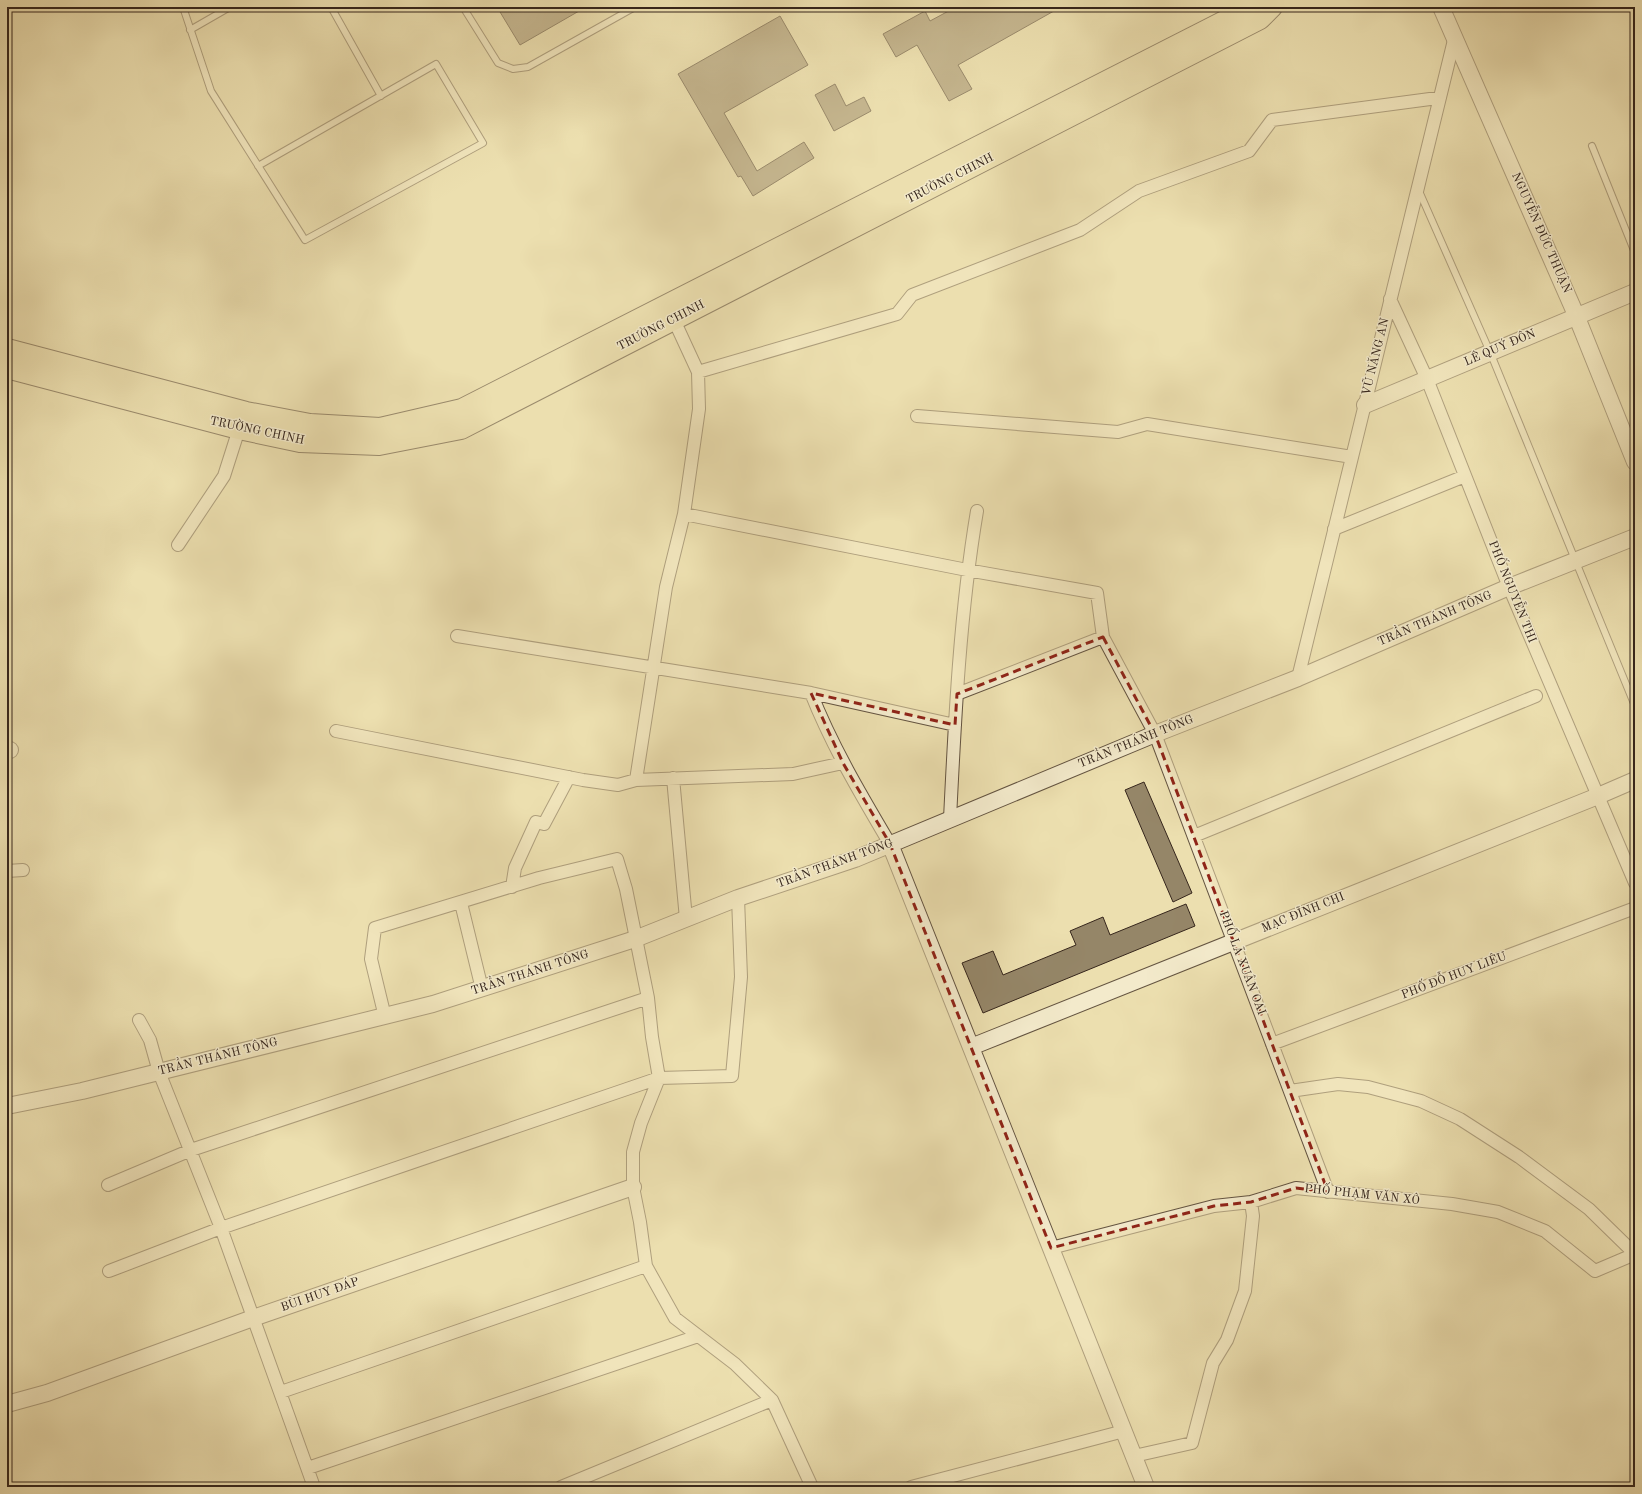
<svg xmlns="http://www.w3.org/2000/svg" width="1642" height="1494" font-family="'Old Standard TT',serif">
<rect width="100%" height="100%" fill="#ecdfaf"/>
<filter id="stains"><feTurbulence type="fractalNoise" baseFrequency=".005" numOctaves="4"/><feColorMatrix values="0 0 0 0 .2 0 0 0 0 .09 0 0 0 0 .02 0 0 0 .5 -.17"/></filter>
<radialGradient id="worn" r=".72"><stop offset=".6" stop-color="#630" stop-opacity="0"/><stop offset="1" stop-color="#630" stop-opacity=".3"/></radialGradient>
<path fill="#958668" stroke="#36261c" d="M497,7H586L520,45Z
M956,7H1061L958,65L972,89L949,101L917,45L896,57L883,34L925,11L930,21Z
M780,16L808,65L724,113L757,171L804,142L814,158L753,196L741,176L738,177L678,74Z
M835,84L846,106L864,97L871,111L834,131L815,95Z
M1144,782L1192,893L1173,902L1125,790Z
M1186,904L1195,926L983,1013L962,963L993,951L1003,975L1076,945L1070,931L1103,917L1110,935Z"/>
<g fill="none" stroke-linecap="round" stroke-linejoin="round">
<defs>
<path id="service" d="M183,7L211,91L305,240L483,143L436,64L258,166
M331,7L381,96
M463,7L498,63L513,69L528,67L635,7
M190,30L230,7
M1592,146L1635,253
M1419,191L1490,352L1635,706"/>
<path id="minor" d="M1390,299L1427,379L1509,587L1635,883
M698,372L897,314L912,295L1080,230L1139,191L1249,151L1272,120L1430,99H1439
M917,416L1118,432L1147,424L1352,457
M684,514L967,570L1097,593L1103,637
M1334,529L1465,476
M178,545L224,476L239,429
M457,636L811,693L955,725
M1298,678L1455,36
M811,693C832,746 861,795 890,844
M957,694L1103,637L1155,734L1328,1192
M336,731L583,780L618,785L636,780L793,774L843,763
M673,778L686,919
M636,780L666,587L684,514L699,409L698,372L674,320
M950,819C955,716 960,612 977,511
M1194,836L1536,696
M7,871L23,870
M512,887L515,868L536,822L544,824L569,777
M461,903L482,989
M385,1017L371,959L375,928L539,878L617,859L626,889L648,998L652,1037L659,1078L641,1123L633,1152V1187L640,1222L646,1266L675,1318L735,1364L772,1400L812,1487
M139,1020L150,1040L159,1072L221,1228L314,1487
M1272,1044L1635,908
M1290,1091L1338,1084L1368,1087L1421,1101L1460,1119L1519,1157L1589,1209L1634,1253
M108,1185L191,1150L648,998
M1051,1248L1214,1206L1251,1202L1296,1188L1452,1204L1498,1212L1545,1231L1595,1271L1635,1254
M109,1271L221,1228L659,1078L732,1076L741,977L738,898
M281,1392L646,1266
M1134,1456L1192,1443L1213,1363L1227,1340L1245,1291L1253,1216L1251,1202
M308,1468L698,1336
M561,1487L772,1400
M911,1487L1124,1431"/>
<path id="tertiary" d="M1441,7L1576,315L1635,462
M1365,405L1635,292
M7,750H10
M890,844L1146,1487
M971,1047L1598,796L1635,780
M7,1106L82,1091L433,1004L635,939L738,898L855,859L1155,734L1298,678L1509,587L1635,537
M7,1404L47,1393L253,1318L633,1187"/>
<path id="primary" d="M7,349L246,412L310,424L380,428L462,409L1248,9L1259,7
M7,368L239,429L300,442L379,445L461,429L1260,19L1272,7"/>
</defs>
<use href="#service" stroke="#645441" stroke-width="8"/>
<use href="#minor" stroke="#645441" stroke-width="14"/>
<use href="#tertiary" stroke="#645441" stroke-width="18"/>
<use href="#primary" stroke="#36261c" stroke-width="22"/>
<use href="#service" stroke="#f3eacb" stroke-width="6"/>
<use href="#minor" stroke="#f3eacb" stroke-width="12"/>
<use href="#tertiary" stroke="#f3eacb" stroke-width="16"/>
<use href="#primary" stroke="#ecdfaf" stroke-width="20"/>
</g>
<path d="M0 0H1642V1494H0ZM1103,637L1155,734L1328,1192L1296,1188L1251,1202L1214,1206L1051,1248L890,844L843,763L811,693L955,725L957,694Z" fill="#ecdfaf" fill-opacity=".55" fill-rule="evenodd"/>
<path fill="none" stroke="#8f2418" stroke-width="3" stroke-dasharray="8 5" stroke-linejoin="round" d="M1103,637L1155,734L1328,1192L1296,1188L1251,1202L1214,1206L1051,1248L890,844L843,763L811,693L955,725L957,694Z"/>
<g text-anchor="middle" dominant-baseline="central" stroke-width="3" stroke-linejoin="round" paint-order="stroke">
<g font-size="12" fill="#36261c" stroke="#f3eacb">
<text transform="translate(950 179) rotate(-27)">TRƯỜNG CHINH</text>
<text transform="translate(1541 233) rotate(66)">NGUYỄN ĐỨC THUẬN</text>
<text transform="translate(661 326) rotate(-27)">TRƯỜNG CHINH</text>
<text transform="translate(1500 348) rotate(-23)">LÊ QUÝ ĐÔN</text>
<text transform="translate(1376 357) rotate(-76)">VŨ NĂNG AN</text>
<text transform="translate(257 431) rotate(12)">TRƯỜNG CHINH</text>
<text transform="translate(1512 592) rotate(68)">PHỐ NGUYỄN THI</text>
<text transform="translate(1435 619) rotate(-23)">TRẦN THÁNH TÔNG</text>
<text transform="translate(1136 742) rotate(-22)">TRẦN THÁNH TÔNG</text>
<text transform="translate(835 864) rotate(-20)">TRẦN THÁNH TÔNG</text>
<text transform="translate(1303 913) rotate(-22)">MẠC ĐĨNH CHI</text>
<text transform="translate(1242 963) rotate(69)">PHỐ LÃ XUÂN OAI</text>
<text transform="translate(530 973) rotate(-18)">TRẦN THÁNH TÔNG</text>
<text transform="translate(1454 976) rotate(-21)">PHỐ ĐỖ HUY LIÊU</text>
<text transform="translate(218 1057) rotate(-14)">TRẦN THÁNH TÔNG</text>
<text transform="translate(1362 1195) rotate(6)">PHỐ PHẠM VĂN XÔ</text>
<text transform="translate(320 1295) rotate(-19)">BÙI HUY ĐÁP</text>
</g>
</g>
<rect width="1642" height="1494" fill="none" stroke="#ecdfaf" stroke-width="24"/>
<rect x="8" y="8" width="1626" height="1478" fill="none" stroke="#36261c" stroke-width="2"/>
<rect x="12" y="12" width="1618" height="1470" fill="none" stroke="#36261c"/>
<rect width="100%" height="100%" filter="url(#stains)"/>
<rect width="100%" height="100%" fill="url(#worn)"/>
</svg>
